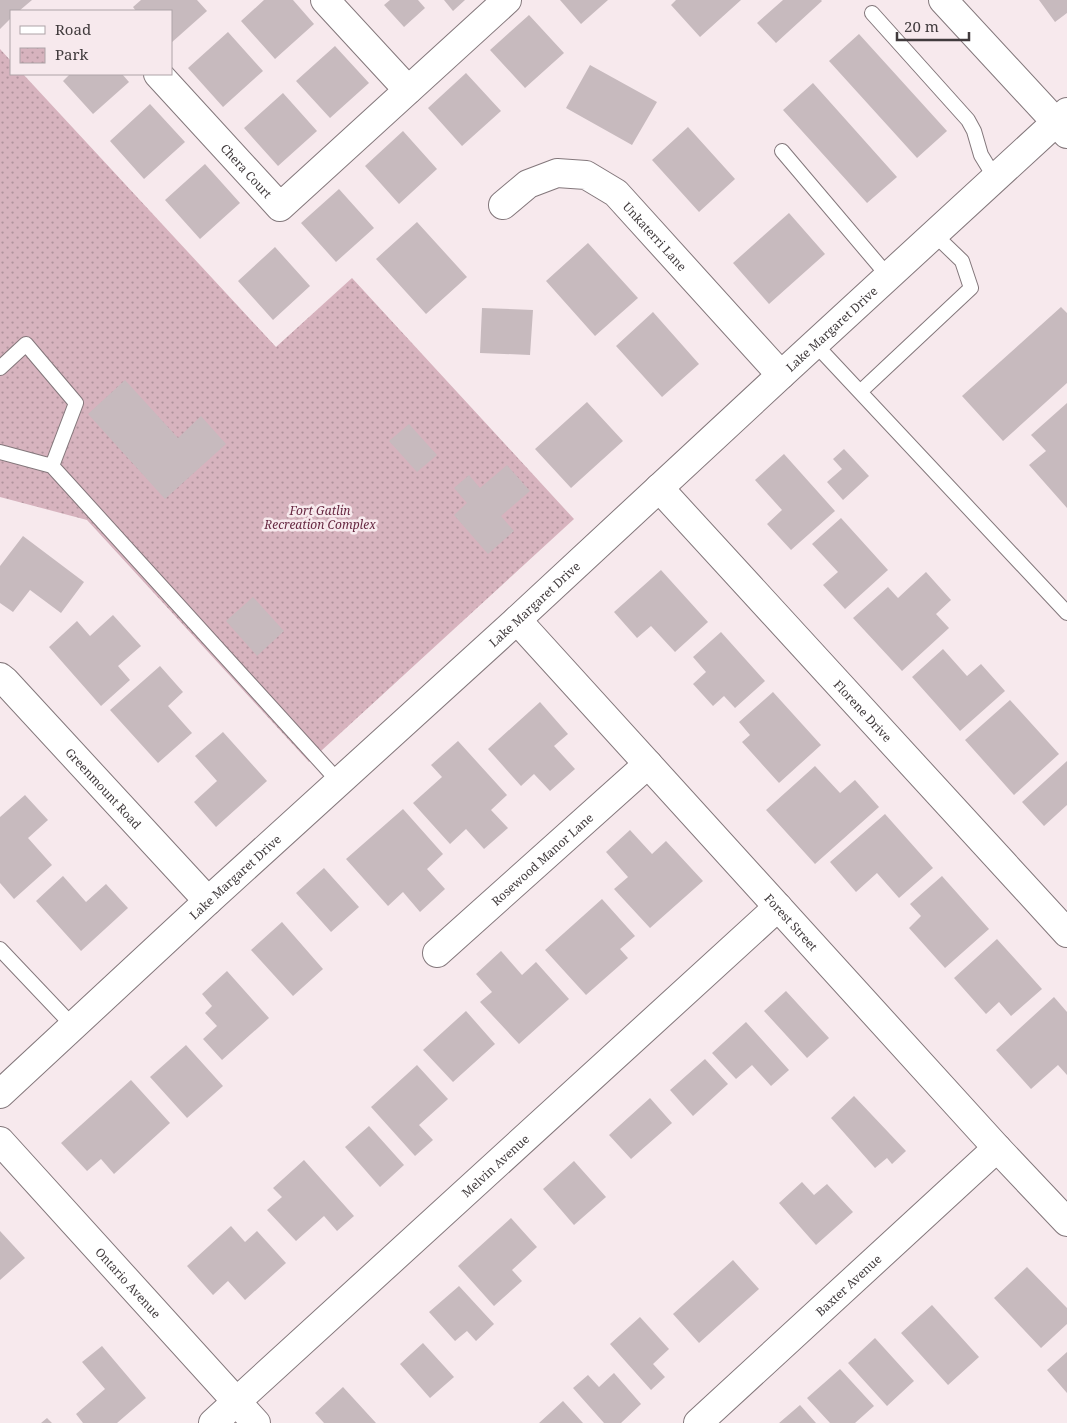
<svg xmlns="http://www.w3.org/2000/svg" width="1067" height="1423" font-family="'Noto Serif',serif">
<defs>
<pattern id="park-dots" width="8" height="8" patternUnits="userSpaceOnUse" patternTransform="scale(1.25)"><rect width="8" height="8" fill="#d7b3be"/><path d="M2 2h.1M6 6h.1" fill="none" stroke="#b0939c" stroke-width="1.8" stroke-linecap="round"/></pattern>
</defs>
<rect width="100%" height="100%" fill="#f7e9ed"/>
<path fill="url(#park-dots)" d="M0,49L11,61V74H23L276,347L352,278L574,519L309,762L87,520L0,497Z"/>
<path fill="#c7babe" d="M0,0H32L19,11H11V18L0,29Z
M141,0H197L207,11L171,43V11H136L133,7Z
M264,0H293L314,24L275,59L241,21Z
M390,0H418L425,8L404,27L384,5Z
M444,0H465L453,11Z
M560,0H608L581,24Z
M676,0H741L700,37L671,5Z
M783,0H821L822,1L776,43L757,23Z
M1039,0H1067V13L1055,22Z
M529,15L564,53L525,88L490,50Z
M228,32L263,71L223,107L188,68Z
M859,34L947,131L917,158L829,61Z
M335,46L369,83L330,118L296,81Z
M590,65L657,102L632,145L566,108Z
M466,73L501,111L462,146L428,108Z
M70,74H122L129,82L93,114L63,81Z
M813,83L897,177L867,203L783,110Z
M283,93L317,131L278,166L244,128Z
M150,104L185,142L144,179L110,141Z
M688,127L735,179L699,212L652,160Z
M403,131L437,169L399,204L365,166Z
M205,164L240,203L200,239L165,200Z
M339,189L374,228L336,262L301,223Z
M789,213L825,254L769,304L733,263Z
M417,222L467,277L426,314L376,259Z
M588,243L638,298L595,336L546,281Z
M275,247L310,286L273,320L238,281Z
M1061,307L1067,313V383L1003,441L962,396Z
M482,308L533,310L530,355L480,353Z
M653,312L699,364L662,397L616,346Z
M125,380L178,438L201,416L226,444L165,499L88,414Z
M587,402L623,441L571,488L535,449Z
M1067,403V508L1029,465L1046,451L1031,435Z
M409,424L437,455L417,472L389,441Z
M844,449L869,476L843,500L827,482L842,469L833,459Z
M784,454L835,511L791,550L767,524L782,510L755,480Z
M507,465L530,491L501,516L514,531L488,554L454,515L467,503L454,488L469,475L480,488Z
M841,518L888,570L845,609L823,585L838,572L812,544Z
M23,536L84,582L61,613L30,590L13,612L0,603V566Z
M661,570L708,622L675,652L651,626L637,638L614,612Z
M926,572L951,600L936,614L949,628L902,671L853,618L888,587L898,598Z
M253,597L284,631L257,656L226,621Z
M113,615L141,646L118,666L130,680L101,706L49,647L77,621L90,636Z
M721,632L765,681L735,708L724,696L713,706L693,684L706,672L693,657Z
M943,649L967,676L981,664L1005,691L960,731L912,677Z
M160,666L183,692L168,706L192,733L158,763L110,710Z
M773,692L821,745L779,783L742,742L750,735L739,722Z
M1010,700L1059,754L1014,795L965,740Z
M540,702L568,734L554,746L575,769L550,791L534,774L521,786L488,749Z
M223,732L267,781L216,827L194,802L217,781L195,756Z
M458,741L507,795L491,810L508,828L484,849L466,829L450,844L413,803L442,777L431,765Z
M1067,761V805L1044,826L1022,802Z
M815,766L840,793L855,780L879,807L815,864L766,810Z
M25,795L48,820L28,838L52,865L14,899L0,883V817Z
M403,809L443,854L427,869L445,889L420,912L403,892L388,906L346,859Z
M885,814L933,868L899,898L877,873L856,892L830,862Z
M630,830L652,854L666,841L703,881L650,928L614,889L628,877L606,852Z
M324,868L359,907L331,932L296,893Z
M63,876L86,902L106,884L128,908L81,951L36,901Z
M942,876L989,929L945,968L909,928L921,916L910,904Z
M602,899L635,936L620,949L628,958L586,995L545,950Z
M282,922L323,969L293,996L251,950Z
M997,939L1042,989L1011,1016L999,1002L986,1014L954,978Z
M501,951L522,975L536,962L569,999L519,1044L480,1002L492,992L476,974Z
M227,971L269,1018L222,1060L203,1039L217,1026L205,1013L212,1006L202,994Z
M786,991L829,1038L807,1058L764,1011Z
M1054,997L1067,1012V1075L1058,1065L1031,1089L996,1050Z
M466,1011L495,1044L453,1082L423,1050Z
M746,1022L789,1070L771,1086L752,1065L736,1079L712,1053Z
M186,1045L223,1086L187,1118L150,1077Z
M705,1059L728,1084L693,1116L670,1090Z
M417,1065L448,1099L419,1125L433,1140L415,1156L371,1107Z
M131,1080L170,1123L114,1174L101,1159L87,1171L61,1143Z
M854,1096L906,1151L892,1164L887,1158L875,1168L831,1118Z
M650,1098L672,1123L631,1159L609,1135Z
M369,1126L404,1165L380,1187L345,1147Z
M304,1160L354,1216L337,1231L324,1216L296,1241L267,1210L282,1197L273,1188Z
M574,1161L606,1197L574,1225L543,1189Z
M802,1182L814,1195L827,1184L853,1212L816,1245L779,1203Z
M511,1218L537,1247L512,1270L522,1281L494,1306L458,1266Z
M231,1226L245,1242L257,1231L286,1263L245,1300L228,1281L213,1295L187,1266Z
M0,1231L25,1258L0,1280Z
M733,1260L759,1289L699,1343L673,1314Z
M1027,1267L1067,1308V1324L1041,1348L994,1298Z
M459,1286L494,1324L476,1341L467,1331L455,1341L429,1312Z
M932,1305L979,1357L948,1385L901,1333Z
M640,1317L669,1349L653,1364L665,1377L651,1390L610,1344Z
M875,1338L914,1381L887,1406L848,1363Z
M423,1343L454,1377L430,1398L400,1364Z
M102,1346L146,1398L117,1423H83L76,1414L105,1389L82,1362Z
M1067,1352V1393L1047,1370Z
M840,1369L874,1406L855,1423H830L807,1398Z
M614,1373L641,1404L621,1423H604L573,1388L588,1375L599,1387Z
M343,1387L376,1423H324L315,1413Z
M563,1401L583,1423H539Z
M800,1405L816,1423H779Z
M47,1418L52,1423H41Z"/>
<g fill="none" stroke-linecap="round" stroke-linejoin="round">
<defs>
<path id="service" d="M872,13L968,120L974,131L981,155L995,178
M782,151L888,276
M815,344L1067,613
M0,368L26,344L76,403L52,466
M860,392L971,288L962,261L934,234
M0,452L52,466L339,782
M0,949L73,1026"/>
<g id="minor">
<path d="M325,0L408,90"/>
<path id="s1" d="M158,74L280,207L507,0"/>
<path id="s2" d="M503,205L528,184L557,173L586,175L616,193L781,375"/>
<path id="s3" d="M659,488L1067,933"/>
<path id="s4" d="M517,620L997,1148L1067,1222"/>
<path id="s5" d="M0,677L5,681L208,901"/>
<path id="s6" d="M437,953L648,764"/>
<path id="s7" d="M0,1141L256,1423"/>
<path id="s8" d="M213,1423L778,907"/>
<path id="s9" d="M698,1423L997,1148"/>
</g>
<g id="tertiary">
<path d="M943,0L1067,134"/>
<path id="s10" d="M0,1094L208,901L517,620L781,375L1067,112"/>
</g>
</defs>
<use href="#service" stroke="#83777b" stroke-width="16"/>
<use href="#minor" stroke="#83777b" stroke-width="30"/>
<use href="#tertiary" stroke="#83777b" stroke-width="30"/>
<use href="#service" stroke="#fff" stroke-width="14"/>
<use href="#minor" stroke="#fff" stroke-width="28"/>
<use href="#tertiary" stroke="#fff" stroke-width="28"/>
</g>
<g text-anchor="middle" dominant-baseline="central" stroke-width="5" stroke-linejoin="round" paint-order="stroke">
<g font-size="12" fill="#413b3d" stroke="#f7e9ed">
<text stroke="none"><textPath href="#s1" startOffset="131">Chera Court</textPath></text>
<text stroke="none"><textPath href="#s2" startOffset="186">Unkaterri Lane</textPath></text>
<text stroke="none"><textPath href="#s10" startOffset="1130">Lake Margaret Drive</textPath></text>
<text stroke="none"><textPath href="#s10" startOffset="725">Lake Margaret Drive</textPath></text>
<text stroke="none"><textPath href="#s3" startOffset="302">Florene Drive</textPath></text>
<text stroke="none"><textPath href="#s5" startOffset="152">Greenmount Road</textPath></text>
<text stroke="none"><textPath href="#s6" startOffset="141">Rosewood Manor Lane</textPath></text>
<text stroke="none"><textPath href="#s10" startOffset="320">Lake Margaret Drive</textPath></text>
<text stroke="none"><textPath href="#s4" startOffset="408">Forest Street</textPath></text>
<text stroke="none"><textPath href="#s8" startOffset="382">Melvin Avenue</textPath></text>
<text stroke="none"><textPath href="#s7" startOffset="191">Ontario Avenue</textPath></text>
<text stroke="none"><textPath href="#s9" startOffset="204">Baxter Avenue</textPath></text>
</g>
<g font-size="12" font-style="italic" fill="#672942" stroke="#f7e9ed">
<text x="320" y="510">Fort Gatlin<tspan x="320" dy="14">Recreation Complex</tspan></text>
</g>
</g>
<rect x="10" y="10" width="162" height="65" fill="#f7e9ed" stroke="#aea3a7"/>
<rect x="20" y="26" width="25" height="8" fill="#ffffff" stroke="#aea3a7"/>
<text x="55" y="35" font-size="15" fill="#413b3d">Road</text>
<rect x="20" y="48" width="25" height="15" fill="url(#park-dots)" stroke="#aea3a7"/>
<text x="55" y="60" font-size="15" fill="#413b3d">Park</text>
<path d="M897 32v8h72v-8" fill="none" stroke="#413b3d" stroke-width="2.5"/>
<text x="904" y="32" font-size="15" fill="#413b3d" stroke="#f7e9ed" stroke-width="4" paint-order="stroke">20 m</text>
</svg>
